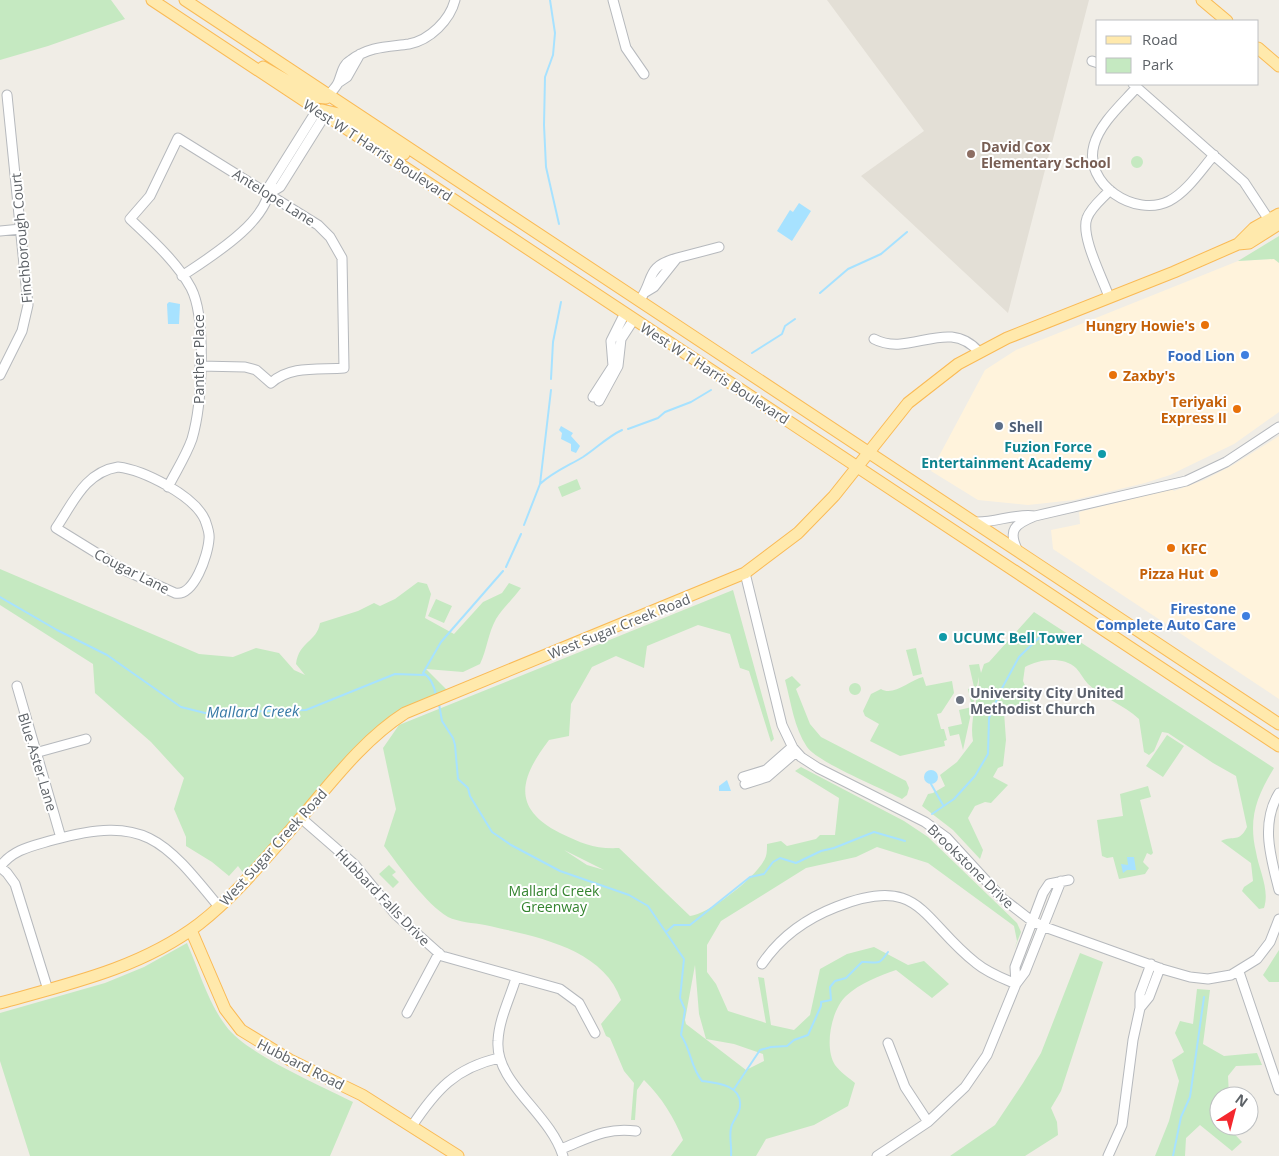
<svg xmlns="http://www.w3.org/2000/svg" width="1279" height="1156" font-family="'Open Sans',sans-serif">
<rect width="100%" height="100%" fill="#f0ede6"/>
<path fill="#fff3dc" d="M1274,259L1279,263V412L1234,444L1170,475L1145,483L1074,500L1028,505L978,500L931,471L985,370L1016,350L1238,261Z
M1279,436V699L1053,549L1051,530L1080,524L1079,512L1172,489L1174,491L1204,480L1233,465Z"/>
<path fill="#e3dfd6" d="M827,0H1089L1008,313L861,176L924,131Z"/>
<path fill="#c5e9c1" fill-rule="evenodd" d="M0,0H111L125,19L48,46L0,60Z
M1131 162a6 6 0 1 1 12 0a6 6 0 1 1-12 0Z
M1279,236V263L1274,259L1238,261Z
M577,479L581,489L562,497L558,487Z
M0,569L199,654L233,657L256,648L279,653L294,670L305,675L296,664C299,641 317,642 320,623L358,611L374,603L380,606L395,599L418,582L427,584L431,594L425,618L454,634L483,602L502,593L509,583L521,588C513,599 503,608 496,619C488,633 487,650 480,664L463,672L426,669L450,693L390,722L247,878L238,866L229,876L212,862L186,846V837L174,809L184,778L151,742L95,693L93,664L0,605Z
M733,590L774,739L771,742L749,671L740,668L730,634L698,625L647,646L644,668L616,656L592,667L571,704L569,736L549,740C520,778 511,808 560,833C583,844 594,849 619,848L690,916C709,914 760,875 766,856C767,853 767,847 767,844L781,841L787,846L816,839L820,835H835L839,798L795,771L801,767L904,821L928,837L1017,923L1021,932L1014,950L1017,941L1014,926L928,863L877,847L856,857L806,868L721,921L707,945V972L716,984L728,1011L766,1023L758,977L764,978L771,1025L794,1030L810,1015L820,969L847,954L874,947L908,965L924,961L949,984L932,998L896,970C879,976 860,983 846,996C831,1010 824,1048 835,1065C840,1072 849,1078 855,1083L848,1106L814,1125L766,1139L756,1156H671L683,1140C674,1117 662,1098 644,1080L637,1090L635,1120H631L634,1083L624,1071L610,1038L606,1036L601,1024L621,1000C603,947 533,936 485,925C474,923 458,922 448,917C426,904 400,867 384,846L396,809L383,748L399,725ZM564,850L604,870L587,865ZM695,965L699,1014L706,1039L734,1044L763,1054L764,1061L746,1070L686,1024L685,1020Z
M436,599L452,606L444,623L428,616Z
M1034,612L1274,768C1257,796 1248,818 1256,852C1259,870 1270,890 1264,908L1259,909L1242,891L1244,887L1253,881L1251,863L1221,841C1234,835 1239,843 1247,827L1236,776L1213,763L1168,733L1162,732L1154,751L1149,755L1144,752L1139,719C1124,705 1103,698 1088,684C1083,679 1081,673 1076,668C1063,656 1039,659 1025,667L1023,681L1031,699L1028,705L1004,712L1006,740L1003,766L998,768L993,777L1008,785L991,803L985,802L975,806L968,818L983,850L980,859L953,830L922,806L928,794L933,793L945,786L940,775L957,762L973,741C969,720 979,699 979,677L963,750L959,734L950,736L948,727L962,724L959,710L972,707L968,689L974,687L969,665L979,664L981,673L984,664L989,662Z
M916,648L922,674L913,676L906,650Z
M792,676L801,685L796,689L810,724L821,737L906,781L909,788L907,795L902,799C883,789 817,762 807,747C794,728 791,702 785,680Z
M923,677L926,686L952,681L954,693L941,713L937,714L941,729H944L947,740L944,741L945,746L900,756L870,741L879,724L865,716L863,711L871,694L881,689C893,697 910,680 923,677Z
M849 689a6 6 0 1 1 12 0a6 6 0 1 1-12 0Z
M1167,735L1184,746L1163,777L1146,766Z
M1148,786L1151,797L1140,800L1153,853L1151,855L1147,853L1143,862L1149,868L1145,874L1119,879L1113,857L1107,858L1102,856L1097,820L1123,816L1120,794Z
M389,865L396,872L392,875L399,882L393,888L379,874Z
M187,943C199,970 208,1003 226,1026C246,1054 320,1085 353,1102L330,1156H30L0,1061V1013L105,983L144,967Z
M1279,950V982H1269L1263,975Z
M1080,953L1103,962L1061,1091L1051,1108L1057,1122L1058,1135L1025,1156H950L995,1125L1023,1083L1041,1053Z
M1197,989L1210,990L1203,1044L1224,1056L1257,1053L1262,1065L1236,1066L1228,1076L1229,1096H1219V1126H1227L1242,1142L1232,1151L1200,1125L1186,1138L1185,1156H1155L1169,1121L1179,1081L1172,1060L1184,1052L1175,1033L1180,1021L1193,1024Z"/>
<path fill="#a7e2ff" d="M799,203L811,211L792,241L777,231L790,210L793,212Z
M169,302L180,304L179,324H168L167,304Z
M561,426L573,433L571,436L580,446L576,453L571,451V444L561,439L562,433L559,430Z
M924 777a7 7 0 1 1 14 0a7 7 0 1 1-14 0Z
M727,780L731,791H719V786Z
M1127,857H1134L1136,870H1127L1123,873L1121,864L1128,865Z"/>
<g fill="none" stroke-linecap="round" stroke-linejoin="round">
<path stroke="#a7e2ff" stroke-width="2" d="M550,0L555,33L553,55L545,77L544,125L546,167L559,224
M820,293L848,269L881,254L907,232
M752,353L782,334L785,326L795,319
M551,379L553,342L561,302
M628,429L658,418L665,412L691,402L711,390
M540,484C553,472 568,466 583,457C597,448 607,437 622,430
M524,525L540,484L551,390
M506,567L521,534
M0,597L57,630L107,655L181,707L205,713L306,710L395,674L424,675
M436,695C434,686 431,677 423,673L441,642L503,571
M439,704L442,721L453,738L455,745L458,779L468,788L470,796L492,832L511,845L560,871L629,895L648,906L684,959L680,998L685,1010L681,1035C691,1050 691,1068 702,1081C717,1083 742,1085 740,1106C740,1114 732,1121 731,1128C729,1136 732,1148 731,1156
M931,784L943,805
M932,814L954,799L975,776L988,754L989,718L1001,690L1019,657L1042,635
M666,932L674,925H690L750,877L764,874L773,862L780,858L796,863L821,851L834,848L874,832L905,841
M734,1089L760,1050L771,1047L787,1046L794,1040L808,1035L821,1006V1002L831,1000L830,987L835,981L846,978L862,962C878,961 877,968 888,952
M1173,1156L1181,1117L1190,1097L1204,997"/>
<defs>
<path id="minor" d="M613,0L626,48L644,74
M1092,61L1098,63
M338,83L347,77L360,54
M1133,84L1244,182L1269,220
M1137,87C1122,104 1100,123 1094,145C1083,184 1135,218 1169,201C1187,192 1201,170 1214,155
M329,95C332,91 336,87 338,83C342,74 342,65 351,60C370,46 388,47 409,44C430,40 450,20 455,0
M270,193L280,187L325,115
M0,231L21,229
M677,258L719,247
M182,276C210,257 269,222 270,185L317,110
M1109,297C1103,279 1080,236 1087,218C1091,207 1102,199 1110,190
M640,300C655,278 645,267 677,258L654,287L644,293
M874,339C910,358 948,316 979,352
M0,375L22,331L28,305L7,95
M593,397L613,366L611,341L625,313
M599,401L618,366L621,339L634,319
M118,467C143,470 194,495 205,520C207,526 210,533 209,539C208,555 194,597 175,593L124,570L56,528C73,503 85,472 118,467Z
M168,487C176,471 186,456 192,439C202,405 207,319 191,288C177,262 151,239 130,219L150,196L178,138L318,225L330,237L342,258L344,368C320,370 290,365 271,383L256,370L245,367L200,366
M975,522C996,523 1014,513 1035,516
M1018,551C1007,530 1015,524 1035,516L1186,481L1226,462L1279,427
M745,573L782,725L793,748L801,757L818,768L925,822L947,838L1002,898L1028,918L1042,926L1162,969L1190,977L1208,979L1231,975L1257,959L1270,942L1279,919
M17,686L61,838
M35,753L86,739
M743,777L766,770L792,747
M745,784L767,777L796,752
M1279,793C1260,824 1271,858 1279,890
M301,818L355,865L396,915L442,956L560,989L579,1003L595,1033
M0,867C13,849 33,846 53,840C144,815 163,838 219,907
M0,867L7,873L15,884L48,990
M762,964C781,936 805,919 836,907C921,873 921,920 976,963C988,973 1002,978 1016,984
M1239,972L1279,1090
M516,978C510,998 499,1019 498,1041C495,1083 550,1113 563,1156
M1016,984L1015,967L1043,893L1049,884L1069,880
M1140,1008L1149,997L1160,968
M407,1013L439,953
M888,1043L905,1087L928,1122
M412,1126C436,1090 455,1068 499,1058
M561,1149C589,1138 606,1127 636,1131
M877,1156L928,1122L965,1087L987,1055L1016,984L1025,972L1061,881
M1108,1156L1122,1125L1133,1040L1140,1008V994L1151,964"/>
<path id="major" d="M152,0L1279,746
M185,0L1279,724
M1202,0L1227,21
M1258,48L1279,66
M263,67L316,97L326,98L329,95
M322,110L339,114L404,154
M1238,244L1254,228L1279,214
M191,930L225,1009L241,1030L290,1060L362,1095L458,1156
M0,1003C69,984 141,968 199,924C235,896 264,860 294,826C328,787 361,741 405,713L745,573L798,533L834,496L908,403L958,364L1007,338L1174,272L1238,244L1249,243L1279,224"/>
</defs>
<use href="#minor" stroke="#b6b9bd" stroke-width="11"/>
<use href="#major" stroke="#faba55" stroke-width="13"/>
<use href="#minor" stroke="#fff" stroke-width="9"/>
<use href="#major" stroke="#ffe9ac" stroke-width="11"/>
</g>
<circle fill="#8d6e63" stroke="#fff" stroke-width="2" cx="971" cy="154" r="5"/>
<g fill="#e8710a" stroke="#fff" stroke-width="2">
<circle cx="1205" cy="325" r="5"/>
<circle cx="1113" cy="375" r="5"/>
<circle cx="1237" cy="409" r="5"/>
<circle cx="1171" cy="548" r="5"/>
<circle cx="1214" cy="573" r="5"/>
</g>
<g fill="#3f7fe0" stroke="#fff" stroke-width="2">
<circle cx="1245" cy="355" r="5"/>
<circle cx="1246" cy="616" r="5"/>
</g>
<circle fill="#5c6f8a" stroke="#fff" stroke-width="2" cx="999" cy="426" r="5"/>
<g fill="#0f9aa8" stroke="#fff" stroke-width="2">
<circle cx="1102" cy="454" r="5"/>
<circle cx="943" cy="637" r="5"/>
</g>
<circle fill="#6b7280" stroke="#fff" stroke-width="2" cx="960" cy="700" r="5"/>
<g text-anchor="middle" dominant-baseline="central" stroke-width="4" stroke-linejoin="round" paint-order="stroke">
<g font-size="14" font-weight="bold" fill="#785e54" stroke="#fff" text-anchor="start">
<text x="981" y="146">David Cox<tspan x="981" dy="16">Elementary School</tspan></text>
</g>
<g font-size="14" fill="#5d6267" stroke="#fff">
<text transform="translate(378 150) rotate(33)">West W T Harris Boulevard</text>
<text transform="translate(274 197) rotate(32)">Antelope Lane</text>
<text transform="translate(21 238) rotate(-95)">Finchborough Court</text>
<text transform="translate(198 359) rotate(-90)">Panther Place</text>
<text transform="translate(715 373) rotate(33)">West W T Harris Boulevard</text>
<text transform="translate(132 571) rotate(27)">Cougar Lane</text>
<text transform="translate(619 626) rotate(-22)">West Sugar Creek Road</text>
<text transform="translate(38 762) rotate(73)">Blue Aster Lane</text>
<text transform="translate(273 847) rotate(-48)">West Sugar Creek Road</text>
<text transform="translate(971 866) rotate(44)">Brookstone Drive</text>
<text transform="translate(383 897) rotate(46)">Hubbard Falls Drive</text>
<text transform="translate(301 1064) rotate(27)">Hubbard Road</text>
</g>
<g font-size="14" font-weight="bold" fill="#c56008" stroke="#fff" text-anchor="end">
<text x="1195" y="325">Hungry Howie's</text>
<text x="1123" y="375" text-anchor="start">Zaxby's</text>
<text x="1227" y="401">Teriyaki<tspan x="1227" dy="16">Express II</tspan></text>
<text x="1181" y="548" text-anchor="start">KFC</text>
<text x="1204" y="573">Pizza Hut</text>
</g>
<g font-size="14" font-weight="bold" fill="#366cbe" stroke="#fff" text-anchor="end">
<text x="1235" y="355">Food Lion</text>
<text x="1236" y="608">Firestone<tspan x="1236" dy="16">Complete Auto Care</tspan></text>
</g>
<g font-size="14" font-weight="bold" fill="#4e5e75" stroke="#fff" text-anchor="start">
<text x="1009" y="426">Shell</text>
</g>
<g font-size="14" font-weight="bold" fill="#0d838f" stroke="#fff" text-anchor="end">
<text x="1092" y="446">Fuzion Force<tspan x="1092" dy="16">Entertainment Academy</tspan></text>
<text x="953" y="637" text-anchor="start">UCUMC Bell Tower</text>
</g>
<g font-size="14" font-weight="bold" fill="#5b616d" stroke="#fff" text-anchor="start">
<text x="970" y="692">University City United<tspan x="970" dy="16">Methodist Church</tspan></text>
</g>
<g font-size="14" fill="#34842f" stroke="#fff">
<text x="554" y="890">Mallard Creek<tspan x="554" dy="16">Greenway</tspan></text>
</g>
<g font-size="15" font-style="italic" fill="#3779a6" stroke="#fff">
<text transform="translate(253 711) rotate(-1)">Mallard Creek</text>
</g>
</g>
<rect x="1096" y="20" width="162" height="65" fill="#ffffff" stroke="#bec0c2"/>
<rect x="1106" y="36" width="25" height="8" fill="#ffe9ac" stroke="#bec0c2"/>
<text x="1142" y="45" font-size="15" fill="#5d6267">Road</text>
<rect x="1106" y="58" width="25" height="15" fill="#c5e9c1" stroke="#bec0c2"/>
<text x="1142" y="70" font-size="15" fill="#5d6267">Park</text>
<g transform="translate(1234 1111) rotate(36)"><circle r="24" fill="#ffffff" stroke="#bec0c2"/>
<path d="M0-4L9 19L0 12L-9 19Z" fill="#f4282e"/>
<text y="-8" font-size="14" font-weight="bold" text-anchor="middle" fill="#5d6267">N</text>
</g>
</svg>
